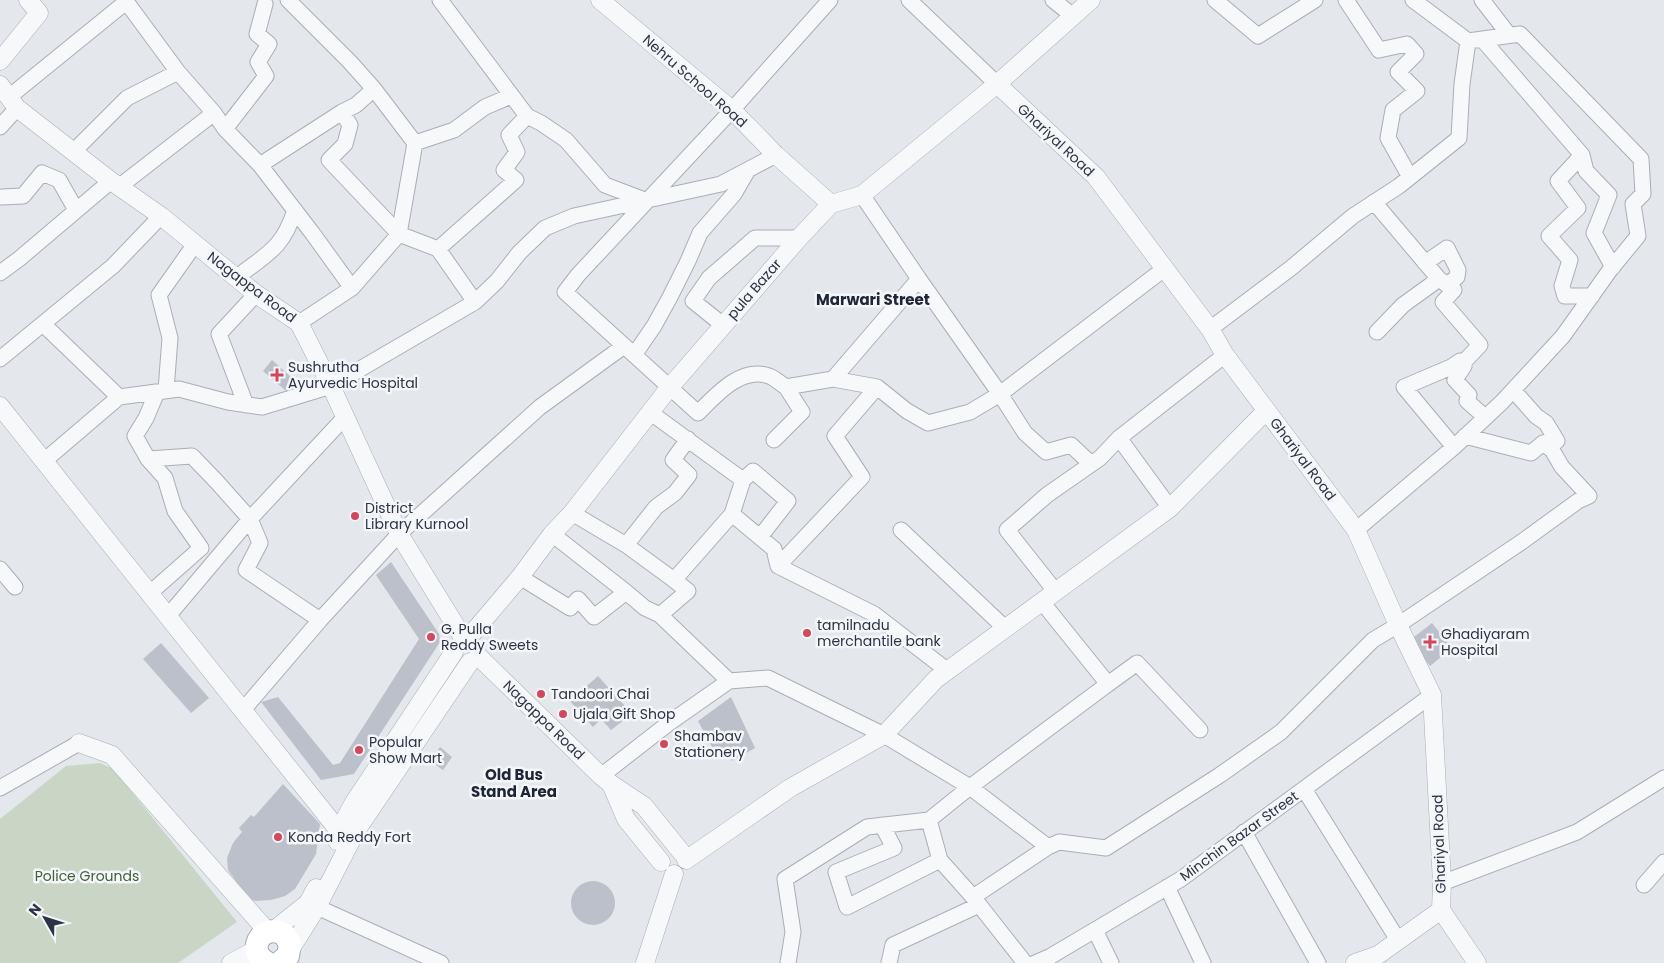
<svg xmlns="http://www.w3.org/2000/svg" width="1664" height="963" font-family="Poppins,sans-serif">
<rect width="100%" height="100%" fill="#e4e7ec"/>
<path fill="#c9d6c5" d="M100,763L113,769L237,922L178,963H0V819L66,766Z"/>
<path fill="#bbc0ca" d="M272,360L301,386L292,396L263,371Z
M391,562L439,634L440,642L354,774L321,780L261,702L278,697L333,765L340,763L419,639L376,575Z
M1432,623L1452,648L1430,666L1410,640Z
M161,643L209,698L191,713L143,659Z
M598,676L632,714L611,730L601,719L593,727L570,701Z
M731,697L755,748L732,761L727,750L717,756L698,721Z
M440,747L452,757L443,770L430,761Z
M283,784L320,824L316,854L295,889L285,896L271,900L255,901L248,898L228,870L227,858L233,843L242,832L239,828L251,815L254,817Z
M571 903a22 22 0 1 1 44 0a22 22 0 1 1-44 0Z"/>
<g fill="none" stroke-linecap="round" stroke-linejoin="round">
<defs>
<path id="minor" d="M125,0L178,72L214,113L225,129L260,165L313,234L352,288
M288,0L350,62L374,89L415,143L399,234L352,288L299,323
M440,0L527,116L541,123L566,140L605,185L647,201
M830,0L732,110L578,275L565,292L698,413C716,395 741,366 769,376C775,378 781,384 786,387L833,379L877,387L907,411L928,423L970,412L1000,394L1025,433L1046,452L1071,445L1091,464
M909,0L997,84
M1053,0L1073,16
M1215,0L1258,36L1315,0
M1346,0L1379,50L1407,44L1416,54L1398,72L1417,91L1393,110L1388,138L1410,177
M1413,0L1468,41
M1482,0L1509,35
M1482,39L1582,155L1586,171L1609,195L1594,233L1613,267
M9,97L126,2
M0,127L17,108
M225,129L266,76L258,62L269,44L257,34L265,4
M415,143L454,130L485,107L511,96
M74,151L127,98L178,72
M1582,155L1558,181L1578,208L1549,236L1570,260L1562,286L1565,296H1592
M260,165L342,112L356,105L374,89
M120,186L214,113
M2,197L23,196L42,173L59,180L76,210
M1374,202L1439,279
M438,249L516,180L504,170L517,152L509,135L527,116
M1425,263L1447,248L1458,270L1457,277L1447,285
M0,273L19,259L111,181
M237,277C267,254 283,248 295,210
M919,279L1000,394L1164,269
M475,302L497,281L519,253L545,228L574,216L721,184L776,155
M43,324L119,397L179,389L228,402L262,407L331,386L475,302L438,249L399,234L329,160L345,144L350,125L342,112
M723,325L693,301L709,278L755,238H799
M1210,329L1291,268L1353,216L1399,186L1459,138L1462,84L1468,41L1520,34L1641,159L1643,194L1633,204L1638,236L1610,270L1563,336L1502,402L1454,447L1356,530
M1377,332L1403,305L1439,279L1454,290L1443,302L1480,345L1462,364
M634,355L654,326L670,297L688,261L700,233L734,194L748,170
M0,359L113,266L161,216
M833,379L919,279L862,195
M877,387L835,436L862,477L778,566L874,614L948,671
M166,390L170,338L159,295L195,244
M1513,390L1536,416L1546,423L1557,441L1543,443
M246,405L219,334L256,294
M651,413L743,480L732,514L774,549L778,566
M1119,438L1170,508
M774,440L802,412L786,387
M1454,447L1404,387L1451,367L1460,361L1464,366L1455,380L1469,395L1467,401L1485,417
M148,459L192,456L217,482L250,519L260,543L246,570L320,620L243,710
M44,461L119,397
M743,480L753,471L788,501L760,537
M572,513L626,545L674,580L732,514
M901,530L1005,628
M552,534L626,592
M626,545L656,507L675,493L689,475L673,460L688,439
M0,569L15,587
M520,577L570,608L578,599L594,617L626,592L645,608L660,615L688,591L674,580
M1056,592L1007,530L1047,495L1100,458L1119,438L1225,355
M150,593L201,548L175,511L165,478L148,459L135,436L146,418L157,392
M660,615L729,681
M168,616L250,519L345,417
M320,620L399,534L540,407L624,346
M1108,684L1137,663L1200,730
M601,776L669,723L729,681L768,678L884,735L970,787L1048,847
M0,788L79,743
M1304,789L1398,940
M929,820L970,787L1108,684L1042,602
M882,825L894,848L836,872L847,907L940,860
M1244,832L1318,963
M1442,883L1577,832L1664,778
M1644,885L1664,862
M1167,887L1203,963
M973,897L1048,847L1059,842L1106,848L1220,775L1281,732L1373,640L1398,625L1523,541L1578,501L1589,496L1562,467L1552,450L1543,443L1531,453L1465,436
M317,907L441,963
M1095,930L1111,963
M788,963L793,932L785,879L867,827L929,820L940,860L973,897L1025,963
M889,963L893,945L979,905
M1035,963L1051,956L1181,879L1432,695"/>
<path id="tertiary" d="M600,0L732,110L776,155L831,204
M0,61L39,13L28,0
M997,84L1096,177L1210,329L1225,355L1356,530L1398,625L1432,695L1442,883L1441,910
M0,85L17,108L111,181L161,216L256,294L299,323L331,386L399,534L462,636
M0,406L339,831L351,840
M470,636L520,577L552,534L572,513L669,388L799,238L831,204L862,195L997,84L1091,0
M478,656L601,776L611,784L644,806L682,853
M79,743L112,755L268,932
M611,784L626,819L661,862
M337,841L339,831L353,804L454,652
M686,860L790,788L884,735L936,679L1170,508L1266,411
M1441,910L1477,963
M273,931L308,903L316,888
M290,950L317,907L356,831L470,662
M231,963L257,949
M645,963L674,874
M1355,963L1378,955L1441,910"/>
<path id="primary" d="M268,963C245,953 260,922 284,934L290,944L288,956L279,963"/>
</defs>
<use href="#minor" stroke="#a9aeb7" stroke-width="17"/>
<use href="#tertiary" stroke="#a9aeb7" stroke-width="19"/>
<use href="#primary" stroke="#a3abb8" stroke-width="24"/>
<use href="#minor" stroke="#f7f8fa" stroke-width="15"/>
<use href="#tertiary" stroke="#f7f8fa" stroke-width="18"/>
<use href="#primary" stroke="#fff" stroke-width="22"/>
</g>
<g fill="#d1495b" stroke="#f4f6f9" stroke-width="2">
<path d="M274.5 367.5h5v5h5v5h-5v5h-5v-5h-5v-5h5z"/>
<circle cx="355" cy="516" r="5"/>
<circle cx="807" cy="633" r="5"/>
<circle cx="431" cy="637" r="5"/>
<path d="M1427.5 634.5h5v5h5v5h-5v5h-5v-5h-5v-5h5z"/>
<circle cx="541" cy="694" r="5"/>
<circle cx="563" cy="714" r="5"/>
<circle cx="664" cy="744" r="5"/>
<circle cx="359" cy="750" r="5"/>
<circle cx="278" cy="837" r="5"/>
</g>
<g text-anchor="middle" dominant-baseline="central" stroke-width="5" stroke-linejoin="round" paint-order="stroke">
<g font-size="14" fill="#2b3445" stroke="#f4f6f9">
<text transform="translate(695 81) rotate(41)">Nehru School Road</text>
<text transform="translate(1056 140) rotate(43)">Ghariyal Road</text>
<text transform="translate(252 287) rotate(37)">Nagappa Road</text>
<text transform="translate(754 289) rotate(-49)">pula Bazar</text>
<text transform="translate(1303 459) rotate(53)">Ghariyal Road</text>
<text transform="translate(544 720) rotate(44)">Nagappa Road</text>
<text transform="translate(1239 836) rotate(-36)">Minchin Bazar Street</text>
<text transform="translate(1439 844) rotate(-92)">Ghariyal Road</text>
</g>
<g font-size="14" fill="#2b3445" stroke="#f4f6f9" text-anchor="start">
<text x="288" y="367">Sushrutha<tspan x="288" dy="16">Ayurvedic Hospital</tspan></text>
<text x="365" y="508">District<tspan x="365" dy="16">Library Kurnool</tspan></text>
<text x="817" y="625">tamilnadu<tspan x="817" dy="16">merchantile bank</tspan></text>
<text x="441" y="629">G. Pulla<tspan x="441" dy="16">Reddy Sweets</tspan></text>
<text x="1441" y="634">Ghadiyaram<tspan x="1441" dy="16">Hospital</tspan></text>
<text x="551" y="694">Tandoori Chai</text>
<text x="573" y="714">Ujala Gift Shop</text>
<text x="674" y="736">Shambav<tspan x="674" dy="16">Stationery</tspan></text>
<text x="369" y="742">Popular<tspan x="369" dy="16">Show Mart</tspan></text>
<text x="288" y="837">Konda Reddy Fort</text>
</g>
<g font-size="14" fill="#3f6138" stroke="#f4f6f9">
<text x="87" y="876">Police Grounds</text>
</g>
<g font-size="15" font-weight="bold" fill="#1d2536" stroke="#f4f6f9">
<text x="873" y="299">Marwari Street</text>
<text x="514" y="774">Old Bus<tspan x="514" dy="17">Stand Area</tspan></text>
</g>
</g>
<g transform="translate(45 918) rotate(309)" stroke="#f4f6f9" stroke-width="4" paint-order="stroke">
<path d="M0-4L9 19L0 12L-9 19Z" fill="#2b3445"/>
<text y="-8" font-size="14" font-weight="bold" text-anchor="middle" fill="#2b3445">N</text>
</g>
</svg>
